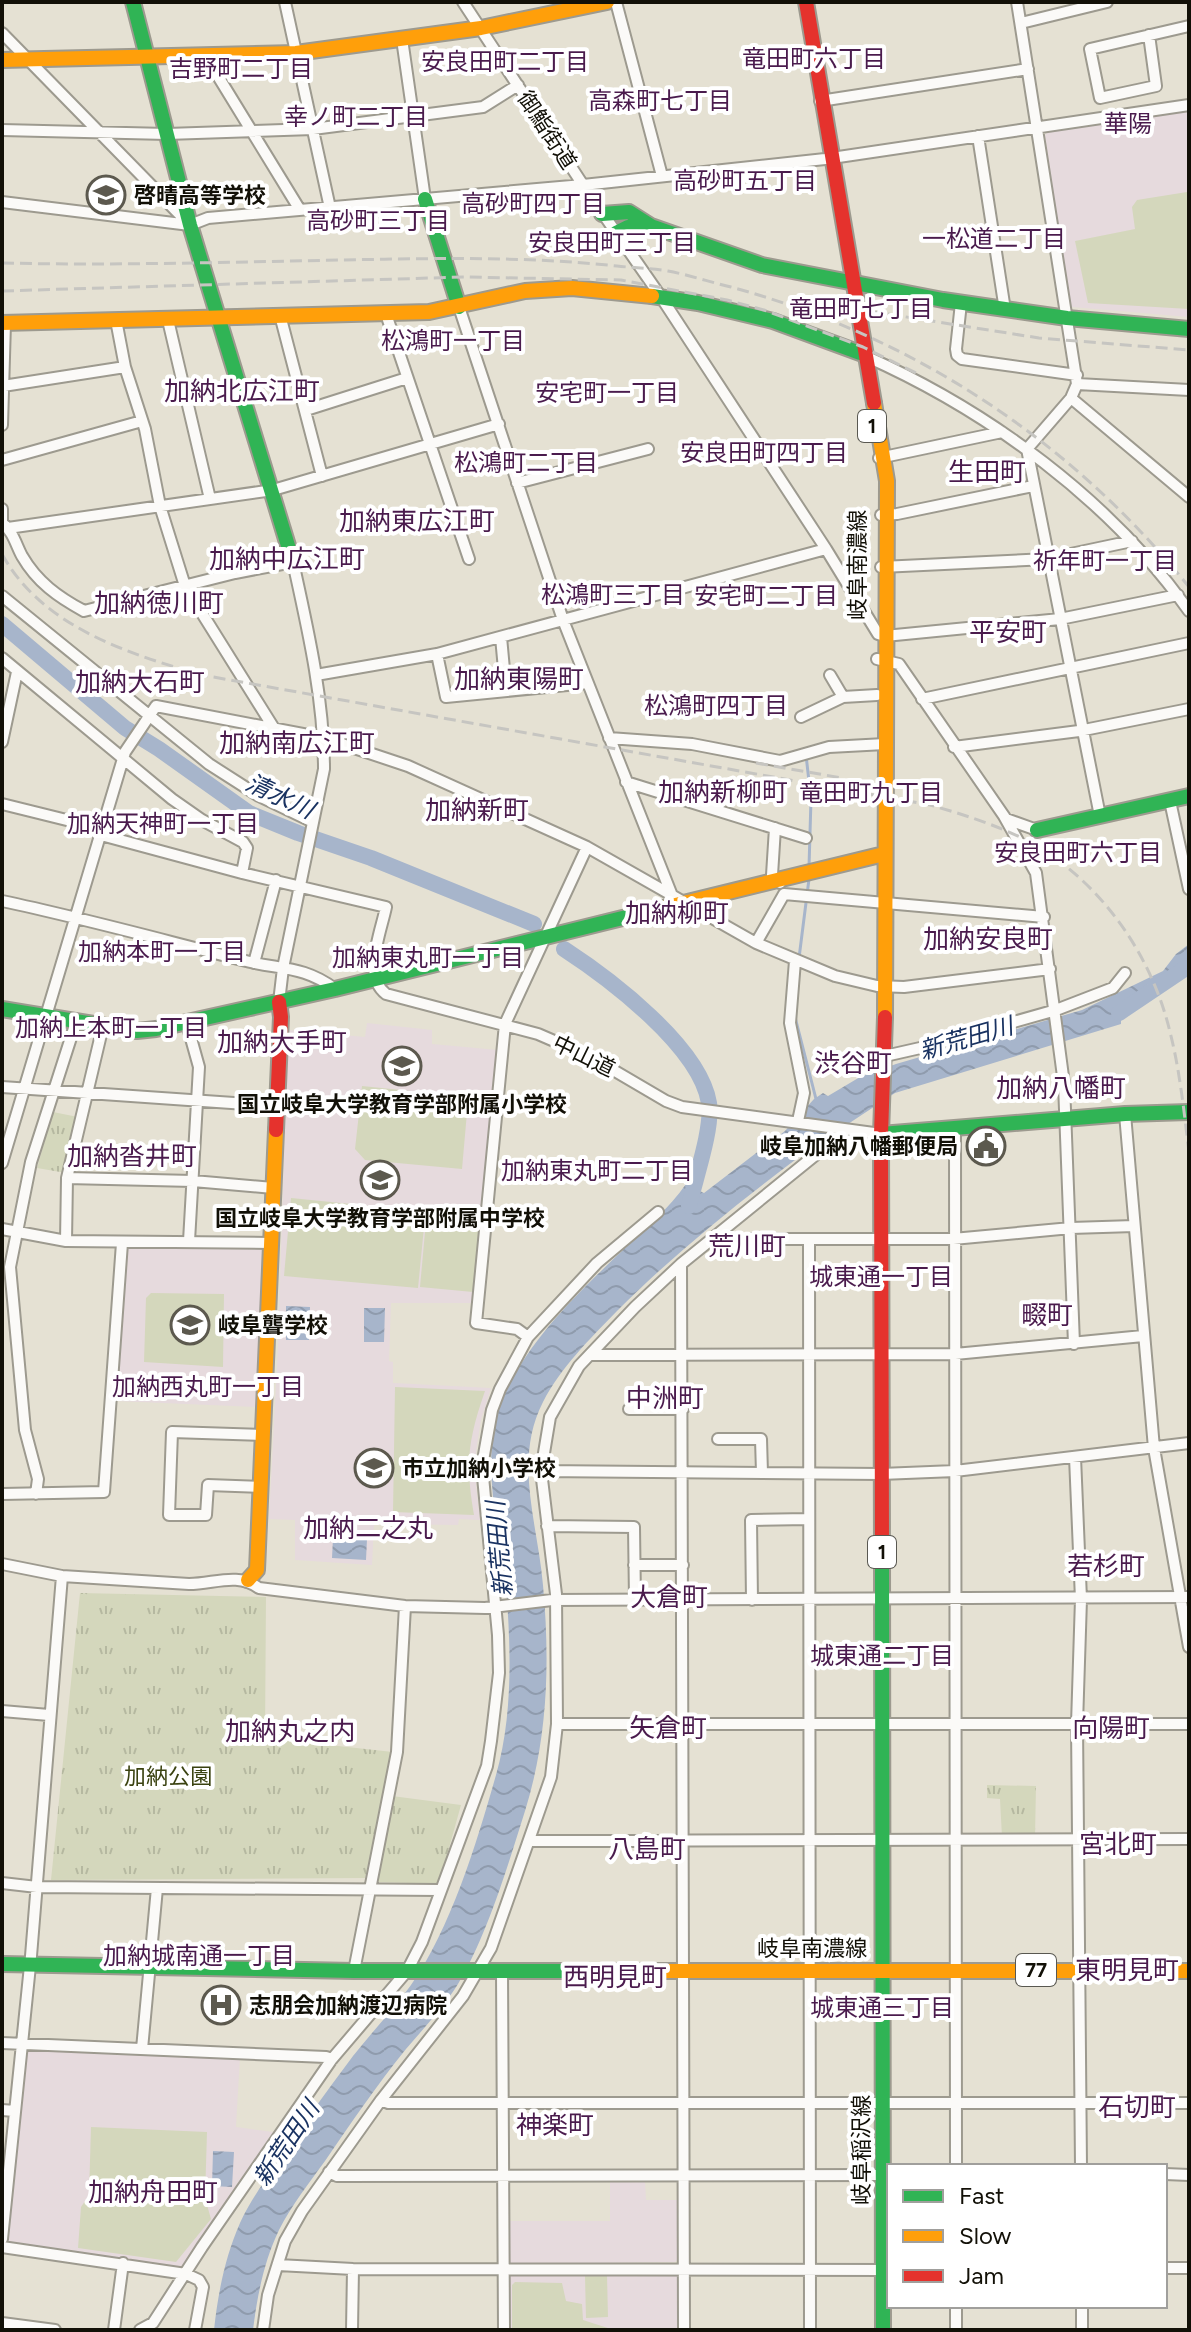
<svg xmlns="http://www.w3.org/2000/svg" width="1191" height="2332" font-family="Figtree,'Noto Sans JP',sans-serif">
<defs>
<pattern id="grass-tufts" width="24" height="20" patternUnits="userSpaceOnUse" patternTransform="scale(2)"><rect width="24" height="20" fill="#d4d7bc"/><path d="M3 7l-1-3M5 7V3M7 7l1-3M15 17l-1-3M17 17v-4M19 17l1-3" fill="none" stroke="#b5b8a0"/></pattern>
<pattern id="water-waves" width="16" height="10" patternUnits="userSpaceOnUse" patternTransform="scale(2)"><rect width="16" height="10" fill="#a7b5cb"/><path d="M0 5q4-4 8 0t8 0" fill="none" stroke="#8f9bad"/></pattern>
</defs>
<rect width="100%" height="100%" fill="#e5e1d3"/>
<path fill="#e6dadd" d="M1189,110V317L1072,307L1069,305L1045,135L1050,131Z
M367,1023L432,1030V1044L498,1050L474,1303H391L389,1361L393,1362V1383L491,1388L481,1420L476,1452V1485L480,1520L459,1519L458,1525L374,1524L372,1565L295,1560V1520L269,1519L278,1347L288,1030L365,1037Z
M128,1246L264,1248L257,1407L116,1401L125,1249Z
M27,2049L240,2057L236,2127L273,2132L187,2264L177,2267L12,2246L8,2242Z
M610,2180H645L646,2200H678L677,2260L675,2262L509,2264L507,2261V2221H610Z
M507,2271L679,2275L678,2330H508Z"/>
<path fill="url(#grass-tufts)" d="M53,1112L78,1117L66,1173L37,1168Z
M80,1593L266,1597L265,1738L393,1752L382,1818L365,1878L51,1880Z
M987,1785L1036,1786L1035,1837H1002L1000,1799L987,1798Z
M392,1796L461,1805L439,1884L378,1882Z"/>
<path fill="#d4d7bc" d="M1187,192L1189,194V309L1088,303L1075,241L1135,229L1132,207L1137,200Z
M362,1086L450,1095V1099L468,1101L462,1169L365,1160L355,1149Z
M291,1198L401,1209V1212L406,1213V1215L425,1217L418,1288L284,1276Z
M426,1221L479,1226L473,1292L420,1287Z
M151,1293L224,1294L223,1367L144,1362L146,1298Z
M395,1387L485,1391C468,1440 465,1463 474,1515L393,1512Z
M91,2127L207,2132L205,2198L211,2219L176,2262L78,2248L81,2207L89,2195Z
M607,2275L608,2317L586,2318L585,2276Z
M515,2282L562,2283L566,2301L582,2304L583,2320L614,2330H512V2285Z"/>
<path fill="url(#water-waves)" d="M1189,944V977L1165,976L1147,985L1134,1007L1121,1016V1024L895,1093L807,1151C740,1201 676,1252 617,1311C590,1339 561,1367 543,1402C513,1460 538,1525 543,1585C550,1662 548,1737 525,1811C508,1865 487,1936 458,1984C443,2008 424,2028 406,2049C377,2085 351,2123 325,2161C309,2183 291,2206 279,2230C264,2261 257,2297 253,2330H214C218,2293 225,2257 240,2223C249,2203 262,2185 274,2167C299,2129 326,2092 353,2056C372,2032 393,2010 411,1985C451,1928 477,1842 496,1775C513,1716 511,1648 506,1587C499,1523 477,1457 505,1394C530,1338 580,1291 624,1249C646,1227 669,1209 686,1184L704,1193L785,1131L814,1099L823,1093L828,1096L860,1077L896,1064L1082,1010L1163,971L1176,954Z
M286,1306L310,1307L309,1340H286Z
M364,1308H385L384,1342H364Z
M333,1538L367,1539L366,1560L332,1558Z
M213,2151L234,2152L232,2187L212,2186Z"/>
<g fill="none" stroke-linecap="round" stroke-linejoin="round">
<path stroke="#a7b5cb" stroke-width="3" d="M806,755L811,799L809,867
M799,958L809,879
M798,986L799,969
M795,1017L816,1099"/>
<path stroke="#a7b5cb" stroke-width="16" d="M2,624L125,728L159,749L249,813L298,833L371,858L534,924
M564,949C610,979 700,1047 709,1103C713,1128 695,1179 689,1206
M1119,1013L1189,966"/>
<defs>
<path id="street" d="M285,2L330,208
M463,2L583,185L661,297L826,549L878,634L885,636L1060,619L1178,595
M616,2L662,176
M1017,2L1077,384L1071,398L1027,449
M1021,23L1107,2
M2,33L189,224
M1149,35L1156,86L1100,98L1090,49L1189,26
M402,39L425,199
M205,55L300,210
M820,101L1028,69
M2,130L167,134L313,129L483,107L518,85
M978,136L1005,310
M2,202L190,225L208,218L583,185L825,159L1189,105
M961,303L956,349L957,355L962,359L1077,375
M459,307L563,620L673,898
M386,314L469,559
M280,315L322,476
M116,320L125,367L145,429L160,506L185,586L275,730
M168,320L210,499
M865,356C989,411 1110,500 1189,611
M1077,384L1189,390
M3,386L125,367
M1071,398L1189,497
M306,410L407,378
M2,425L5,323
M1027,449L1100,816
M879,458L1002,432
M2,460L142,421
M517,483L648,449
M2,509V523C13,531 16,545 22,556C37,582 58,597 84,611L235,573L293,562C308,630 324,699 324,769L283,968L279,1002
M881,515L897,514L1033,486
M8,528L273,490L499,424
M881,567L1047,559L1132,541
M2,596L209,764L259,796L313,822
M501,637L506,691
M437,654L446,697L587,683
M2,658L172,799L202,820L243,842L247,848L242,873
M877,659L899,664L1004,816L1036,873L1064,1084L1074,1344
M316,675L437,654L826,549
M830,675L843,697L877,695
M922,699L1189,643
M801,717L843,697
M609,738L692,744L780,761L829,747L885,744
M2,742L17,672
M954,747L1079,731L1189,709
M626,782L806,838
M1170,801L1189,889
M2,804L103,829
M1006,819L1037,830
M775,828L772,875L780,883
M101,835L242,873L386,907C381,932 362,976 386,994L538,1034L591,1057L666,1101L682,1107L881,1134
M784,894L1044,917
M2,901C83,918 162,940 242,960C279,970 303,965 335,989
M756,943L784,894
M795,961L790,1023L804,1093L798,1121
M254,963L276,880
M187,1024L199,1067L189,1241
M885,1056L929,1046L1056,1010L1113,988L1125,973
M2,1087L276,1106
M1125,1114L1154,1448L1189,1647
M955,1130L956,2166
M2,1163L125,752L156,706L324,738L408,766L587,847L756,943L835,976L877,986L904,987L1050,969
M67,1178L193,1181L273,1188
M2,1229L66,1241L271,1243
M714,1239H953L1071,1228L1134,1226
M809,1239L810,2330
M66,1241L67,1178L103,1026
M681,1264L684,2330
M528,1337L597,1263L658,1212
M590,1355L955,1354L1143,1336
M629,1409H683
M718,1439H761L762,1473
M1075,1457L1081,1599L1077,1724L1081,2166
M541,1471L881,1474L955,1471L1189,1443
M261,1487L208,1485L206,1515H169L172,1432L263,1435
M2,1494L104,1492L122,1243
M36,1494L38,1479L25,1430L10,1267L31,1162L76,1022
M547,1526L634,1527L635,1600
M2,1564L62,1576L189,1584C214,1584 237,1572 259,1588L405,1606L485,1608L552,1600L1189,1597
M634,1565H683
M752,1600L751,1520L808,1519
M2,1711L49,1715
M557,1724H1189
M530,1841L1189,1839
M2,1883L37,1887L440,1890
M354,1971L397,1752L405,1606
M502,1972L504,2330
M2,2043L326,2057L332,2059
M142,2049L157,1888
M381,2100L388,2103H1189
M2,2110L15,2111
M329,2172L337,2176L886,2175
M1165,2174L1189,2175
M2,2239L31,1956L62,1576
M2,2247L186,2274L199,2280L203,2287L195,2330
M278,2265L353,2269L887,2270
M1165,2268H1189
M956,2306V2330
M2,2323L55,2330
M114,2330L123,2263
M140,2330L153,2323L202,2247L332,2059L407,1971L422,1942L487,1766L491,1741L499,1673L498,1635L482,1466L492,1410L500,1389L528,1337L517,1329L476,1323L505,1024L587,847
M263,2330L268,2295L285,2241L302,2211L381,2100L463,1996L491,1948L551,1777L557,1724L556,1594L541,1471L550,1417L579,1366L635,1307L681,1264L845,1131
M352,2330L353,2269
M1082,2330V2306"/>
<path id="fast" d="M133,2L190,225L293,562
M425,199L459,307
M602,214L629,212L651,226
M616,233L628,227L651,226L762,265L943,300L1067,318L1189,329
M652,296L698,303L773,321L860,353
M1037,830L1189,796
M2,1009L137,1031L156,1029L335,989L659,909
M881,1134L1125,1114L1189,1112
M882,1555L883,2330
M2,1964L354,1971H584"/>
<path id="slow" d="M2,60L296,53L481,28L607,2
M2,323L429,312L525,291L572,288L652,296
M874,403L887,481L885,1017
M659,909L884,854
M248,1580L257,1570L276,1130
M584,1971H1189"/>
<path id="jam" d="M806,2L874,403
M276,1130L281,1017L279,1002
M882,1555L881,1134L885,1017"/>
</defs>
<use href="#street" stroke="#9d9a8f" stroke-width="14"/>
<use href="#fast" stroke="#9d9a8f" stroke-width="18"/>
<use href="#slow" stroke="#9d9a8f" stroke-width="18"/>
<use href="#jam" stroke="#9d9a8f" stroke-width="18"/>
<use href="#street" stroke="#fbfaf8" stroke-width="10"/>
<use href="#fast" stroke="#30b455" stroke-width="14"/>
<use href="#slow" stroke="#ff9f0a" stroke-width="14"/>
<use href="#jam" stroke="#e5322d" stroke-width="14"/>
<path stroke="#c6c5c1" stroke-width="3" stroke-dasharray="12 6" stroke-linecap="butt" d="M2,263C133,266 265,261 397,259C471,258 543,258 617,266C634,268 651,268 668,271C689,275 710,282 731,287C912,336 1071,440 1189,587
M2,291L464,277L621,280L727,300L764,310L863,347L916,373
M799,300L1039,338L1189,350
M2,554C42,627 129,654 202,675L930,805C962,814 993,824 1022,838C1097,876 1151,952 1170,1032C1180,1071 1184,1112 1189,1152
M756,763L842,778"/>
</g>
<defs>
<symbol id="school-ring" viewBox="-11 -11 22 22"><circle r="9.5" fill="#fff" stroke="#5c594e" stroke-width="1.5"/><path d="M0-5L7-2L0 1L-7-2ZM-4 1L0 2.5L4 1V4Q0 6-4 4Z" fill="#5c594e"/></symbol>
<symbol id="civic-ring" viewBox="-11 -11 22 22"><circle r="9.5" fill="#fff" stroke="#5c594e" stroke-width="1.5"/><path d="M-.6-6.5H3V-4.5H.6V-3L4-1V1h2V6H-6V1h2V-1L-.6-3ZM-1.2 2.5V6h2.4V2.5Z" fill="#5c594e"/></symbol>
<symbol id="hospital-ring" viewBox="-11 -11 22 22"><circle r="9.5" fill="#fff" stroke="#5c594e" stroke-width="1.5"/><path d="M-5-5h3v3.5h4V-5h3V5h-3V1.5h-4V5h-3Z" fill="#5c594e"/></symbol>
</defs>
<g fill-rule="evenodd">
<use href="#school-ring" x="84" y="173" width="44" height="44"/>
<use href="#school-ring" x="380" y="1044" width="44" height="44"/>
<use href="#civic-ring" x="964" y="1124" width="44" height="44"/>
<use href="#school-ring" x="358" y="1158" width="44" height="44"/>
<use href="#school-ring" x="168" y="1303" width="44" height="44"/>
<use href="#school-ring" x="352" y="1446" width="44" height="44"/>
<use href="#hospital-ring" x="199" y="1983" width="44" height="44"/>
</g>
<g text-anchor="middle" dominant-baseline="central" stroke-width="8" stroke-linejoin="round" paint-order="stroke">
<g fill="#fff" stroke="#595851" stroke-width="2">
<rect x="858" y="410" width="28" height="32" rx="6"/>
<rect x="868" y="1536" width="28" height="32" rx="6"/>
<rect x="1016" y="1954" width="40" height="32" rx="6"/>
</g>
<g font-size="20" font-weight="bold" fill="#121007">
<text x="872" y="426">1</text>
<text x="882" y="1552">1</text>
<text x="1036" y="1970">77</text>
</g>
<g font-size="22" fill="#121007" stroke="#fff">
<text transform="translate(547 130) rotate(57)">御鮨街道</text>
<text transform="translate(857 565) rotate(-90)">岐阜南濃線</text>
<text transform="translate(584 1056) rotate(26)">中山道</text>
<text x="812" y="1948">岐阜南濃線</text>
<text transform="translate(861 2150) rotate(-90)">岐阜稲沢線</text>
</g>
<g font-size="22" font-weight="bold" fill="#121007" stroke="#fff" text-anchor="start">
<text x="134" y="195">啓晴高等学校</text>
<text x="402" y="1104" text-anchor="middle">国立岐阜大学教育学部附属小学校</text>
<text x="958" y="1146" text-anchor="end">岐阜加納八幡郵便局</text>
<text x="380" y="1218" text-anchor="middle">国立岐阜大学教育学部附属中学校</text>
<text x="218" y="1325">岐阜聾学校</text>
<text x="402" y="1468">市立加納小学校</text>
<text x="249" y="2005">志朋会加納渡辺病院</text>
</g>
<g font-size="22" fill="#3a4210" stroke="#fff">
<text x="168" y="1776">加納公園</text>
</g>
<g font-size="24" fill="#4a1b4d" stroke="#fff">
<text x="814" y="58">竜田町六丁目</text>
<text x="505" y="61">安良田町二丁目</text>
<text x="241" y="68">吉野町二丁目</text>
<text x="660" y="100">高森町七丁目</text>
<text x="356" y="116">幸ノ町二丁目</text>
<text x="1128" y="123">華陽</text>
<text x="745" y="180">高砂町五丁目</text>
<text x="533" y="203">高砂町四丁目</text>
<text x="378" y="220">高砂町三丁目</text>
<text x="994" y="238">一松道二丁目</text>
<text x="612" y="242">安良田町三丁目</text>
<text x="861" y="308">竜田町七丁目</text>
<text x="453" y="340">松鴻町一丁目</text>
<text x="607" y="392">安宅町一丁目</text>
<text x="764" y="452">安良田町四丁目</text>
<text x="526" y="462">松鴻町二丁目</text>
<text x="1105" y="560">祈年町一丁目</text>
<text x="613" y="594">松鴻町三丁目</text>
<text x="766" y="595">安宅町二丁目</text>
<text x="716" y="705">松鴻町四丁目</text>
<text x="871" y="792">竜田町九丁目</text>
<text x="163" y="823">加納天神町一丁目</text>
<text x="1078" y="852">安良田町六丁目</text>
<text x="162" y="951">加納本町一丁目</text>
<text x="428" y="957">加納東丸町一丁目</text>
<text x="111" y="1027">加納上本町一丁目</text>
<text x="597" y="1170">加納東丸町二丁目</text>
<text x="881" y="1276">城東通一丁目</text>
<text x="208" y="1386">加納西丸町一丁目</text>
<text x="882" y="1655">城東通二丁目</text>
<text x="199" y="1955">加納城南通一丁目</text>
<text x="882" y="2007">城東通三丁目</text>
</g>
<g font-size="24" font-style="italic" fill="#193261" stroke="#fff">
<text transform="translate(280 796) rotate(25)">清水川</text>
<text transform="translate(966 1038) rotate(-16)">新荒田川</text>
<text transform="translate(499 1549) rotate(-95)">新荒田川</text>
<text transform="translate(286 2143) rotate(-56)">新荒田川</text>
</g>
<g font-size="26" fill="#4a1b4d" stroke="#fff">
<text x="242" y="391">加納北広江町</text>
<text x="987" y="472">生田町</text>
<text x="417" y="521">加納東広江町</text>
<text x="287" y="559">加納中広江町</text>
<text x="159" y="603">加納徳川町</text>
<text x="1008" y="632">平安町</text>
<text x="519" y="679">加納東陽町</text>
<text x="140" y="682">加納大石町</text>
<text x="297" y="743">加納南広江町</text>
<text x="723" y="792">加納新柳町</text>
<text x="477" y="810">加納新町</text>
<text x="677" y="913">加納柳町</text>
<text x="988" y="939">加納安良町</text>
<text x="282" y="1042">加納大手町</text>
<text x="853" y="1063">渋谷町</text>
<text x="1061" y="1088">加納八幡町</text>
<text x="132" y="1156">加納沓井町</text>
<text x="747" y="1246">荒川町</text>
<text x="1047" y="1315">畷町</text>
<text x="665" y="1398">中洲町</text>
<text x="368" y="1528">加納二之丸</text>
<text x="1106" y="1566">若杉町</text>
<text x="669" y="1597">大倉町</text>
<text x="668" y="1728">矢倉町</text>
<text x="1111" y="1728">向陽町</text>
<text x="290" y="1731">加納丸之内</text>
<text x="1118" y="1844">宮北町</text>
<text x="647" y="1849">八島町</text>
<text x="1127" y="1970">東明見町</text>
<text x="615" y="1977">西明見町</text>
<text x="1137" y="2107">石切町</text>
<text x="555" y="2125">神楽町</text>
<text x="153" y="2192">加納舟田町</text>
</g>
</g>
<rect width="1191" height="2332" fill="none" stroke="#121007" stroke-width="8"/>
<rect x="887" y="2164" width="280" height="144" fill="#ffffff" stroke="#a09f9c" stroke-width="2"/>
<rect x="903" y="2190" width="40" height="12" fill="#30b455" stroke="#a09f9c" stroke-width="2"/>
<text x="959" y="2204" font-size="24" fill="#121007">Fast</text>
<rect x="903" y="2230" width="40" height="12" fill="#ff9f0a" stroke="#a09f9c" stroke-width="2"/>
<text x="959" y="2244" font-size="24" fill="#121007">Slow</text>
<rect x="903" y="2270" width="40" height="12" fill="#e5322d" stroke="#a09f9c" stroke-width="2"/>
<text x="959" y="2284" font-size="24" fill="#121007">Jam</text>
</svg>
